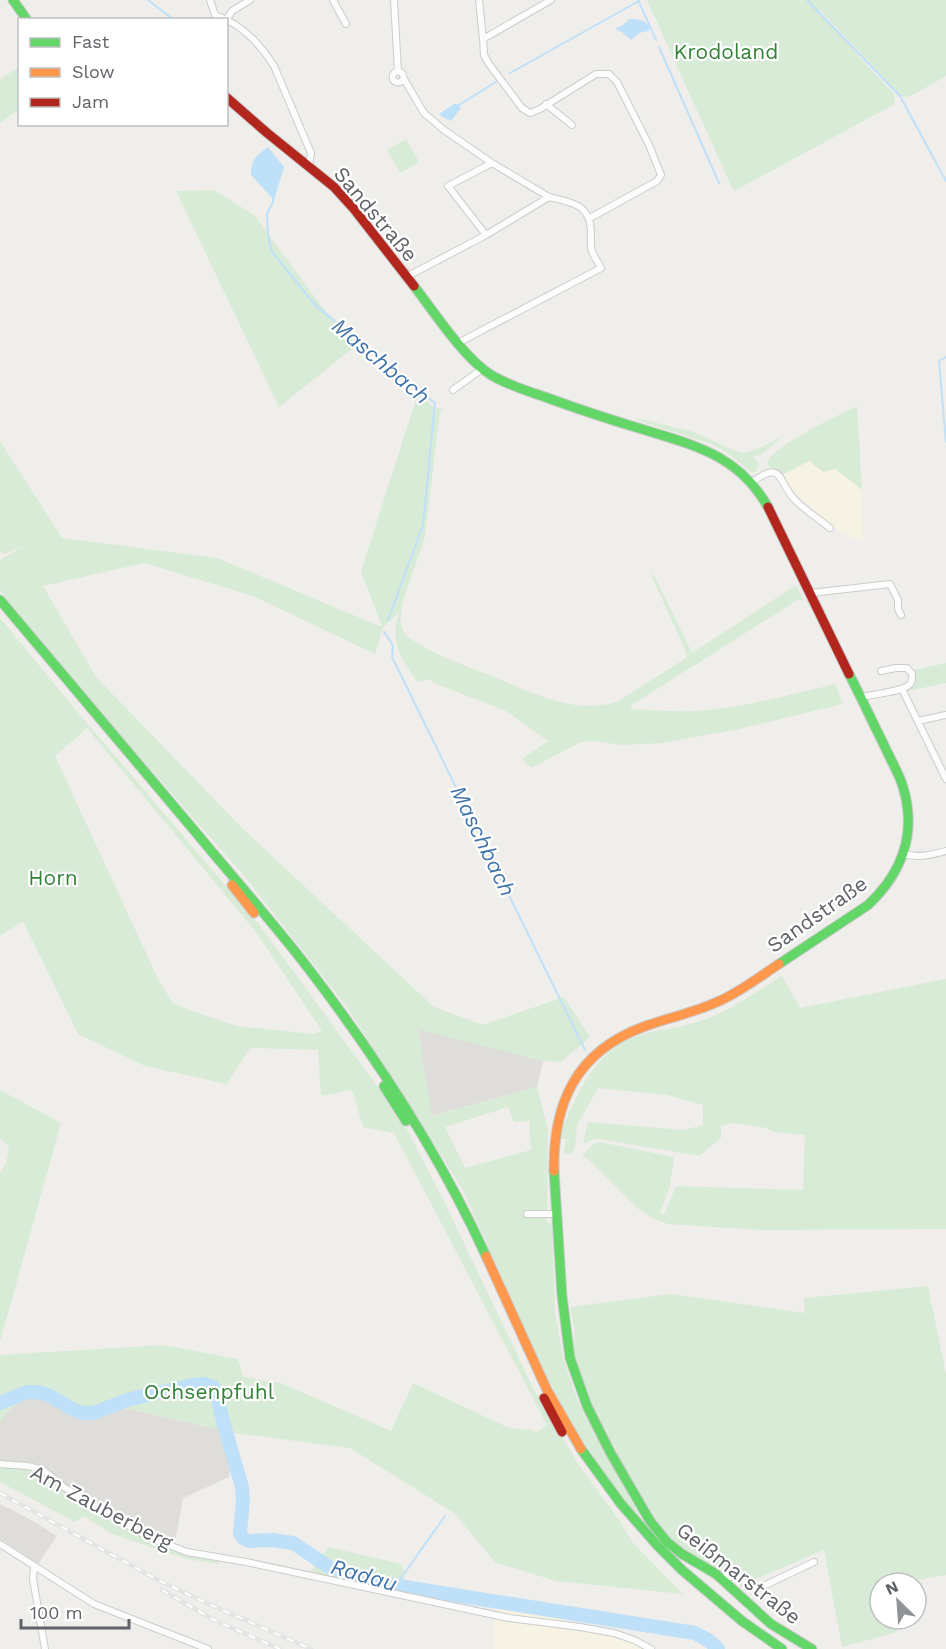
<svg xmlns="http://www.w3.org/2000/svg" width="946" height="1649" font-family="'Work Sans',sans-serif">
<rect width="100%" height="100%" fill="#efeeea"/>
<path fill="#f7f3e4" d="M809,461L835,468L862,490L863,542L840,532L795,494L789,488L784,474Z
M498,1607L554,1616L637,1645L642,1649H494V1619Z"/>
<path fill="#dfddda" d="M418,1028L543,1061L537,1087L431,1116Z
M33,1397L63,1407L116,1406L234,1433L229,1477L183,1498L174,1548L149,1540L25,1468H0V1423L6,1413L17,1403L24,1398Z
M0,1504L26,1517L57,1536L38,1564L0,1539Z"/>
<path fill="#d8ebd6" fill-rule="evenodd" d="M647,0H946V76L911,96L902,97L820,10L817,11L894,94L895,101L893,105L736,190H733Z
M19,66V109L0,123V80Z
M406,139L419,162L400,173L387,150Z
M214,190L254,215L322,307L358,344L279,407L176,191Z
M418,393L432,406L442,409L439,417L425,536C420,558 397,606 401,624C402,631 408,638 414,641C437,656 464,665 489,675C519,687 553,704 585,706C596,706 607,705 617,702L686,658L687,654L653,579L651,573L655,577L692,653L796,585L804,601L799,599L630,706L632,709C657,710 682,713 707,710C750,706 793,694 835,684L843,704L739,729L662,743L623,745L592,741L581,742L531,768L522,759L548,741L506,711L434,683L431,679L417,682C401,657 389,643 399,613L383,627L375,654L253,596L144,563L43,586L96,677L244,830L434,1007L483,1025L564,997L590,1037L561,1062L543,1061L418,1029L432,1116L537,1087L548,1129L547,1222L552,1224L555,1312L563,1357L574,1391L584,1413L643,1522L612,1485L577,1432L544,1372L463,1190L347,1007L245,877L80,689L0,591V560L24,546L4,554L0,552V441L62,538L217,558L382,627L361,571ZM508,1107L514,1122L529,1121L531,1150L465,1168L445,1127Z
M857,406L862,490L835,469L823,472L809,461L784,474C777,471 769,470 767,462C777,443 836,417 857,406Z
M636,418L694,432L728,448L744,453L762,447L784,435L761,455L753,456V458L759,463C759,469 757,471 752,473L726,452L711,444L637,420Z
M0,618L75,709L261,927L402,1120L443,1199L534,1390L579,1465L619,1520L633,1543L683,1594L556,1581L495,1562L454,1513L350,1448L234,1433L116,1406L63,1407L33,1397L24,1398L17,1403L6,1413L0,1423V1355L164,1345L238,1359L243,1377L281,1383L391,1431L413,1383L509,1428L533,1430L535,1433L547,1425L394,1133L363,1127L352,1090L321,1096L318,1050L250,1048L227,1084L145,1066L78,1034L23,921L0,936ZM87,728L256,932L322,1031L314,1034L236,1026L192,1011L173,1003L159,981L55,756Z
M946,663V683L908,691V688C916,685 918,677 914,670Z
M782,976L800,1008L946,979V1229L760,1230L668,1224L652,1218L636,1207L589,1160L583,1156L582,1155L594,1144L600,1142L674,1157L670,1186L660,1213L664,1215L676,1186L803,1190L805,1135L773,1132L767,1128L732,1123L721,1126V1138L699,1156L600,1139H594L583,1144L588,1122L684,1130L703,1125V1105L668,1095L598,1088L577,1125L575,1147L573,1151L570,1154H564L565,1141L569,1140L558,1138C573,1105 584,1072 613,1049C636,1030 670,1031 697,1022C728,1013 754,993 782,976Z
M0,1090L61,1123L0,1342V1173L6,1164L9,1147L0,1138Z
M928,1286L946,1374V1575L917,1580L909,1583H880V1619H893L897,1632L842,1647L824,1550L756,1579L716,1573L667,1542L614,1460L570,1355L575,1332L570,1307L671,1294L805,1313L804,1298Z
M12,1467L24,1468L42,1477L149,1540L219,1561L218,1564L187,1559L112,1534L83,1516L75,1522L0,1482V1468Z
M328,1547L402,1564L406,1591L310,1573Z"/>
<path fill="#bfe0f9" d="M629,19C638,19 645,19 650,28L648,31L639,33L631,40L622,32L617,30L616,28L623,25Z
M454,104H457L461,108L451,121L444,118L439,114Z
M268,147L284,167L274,200L251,175C251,160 256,155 268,147Z"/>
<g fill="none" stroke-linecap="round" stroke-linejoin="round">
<path stroke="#bfe0f9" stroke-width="2" d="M148,0L174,20
M638,0L656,40
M807,0L900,96L946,181
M659,47L719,183
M510,73L639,1
M459,105L499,80
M273,195V202L267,214L268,235L272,252L316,306L435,403L423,525L388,620
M946,357L939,361L946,442
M384,632L393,645L392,657L585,1050
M396,1585L445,1516"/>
<path stroke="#bfe0f9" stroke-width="14" d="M0,1403L27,1392H38L50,1396L74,1410L83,1413H93L130,1399L193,1385L204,1384L213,1387L217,1395L224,1425L242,1487L243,1500L240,1533L243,1538L249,1541L272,1540L293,1543L332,1569L398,1586L695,1633L708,1640L718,1649"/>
<defs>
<path id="street" d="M210,0L215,15
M333,0L346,24
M394,0L398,71
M479,0L483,39L551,0
M215,15C240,23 260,44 274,66L311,153L309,165
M227,19L232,11L250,0
M483,39L484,55L489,64L522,108L530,113L540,109L596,74H609L617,82L649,145L661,175L657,181L590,218
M392.5 77a5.5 5.5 0 1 1 11 0a5.5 5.5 0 1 1-11 0Z
M404,79L424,113L444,130L492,163L448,186L486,235L549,197C573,203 590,204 591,232C591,238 590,245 592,251C594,257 598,262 601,268L458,343
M546,104L572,125
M492,163L549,197
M406,277L486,235
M453,390L482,369
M751,483C784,458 777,482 796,501C806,511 819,519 830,528
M811,593L890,584L898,600V609L901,615
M902,689L946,779
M862,697C873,694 903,692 910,684C913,680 912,678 912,674L907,668H896L881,671
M918,721L946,715
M904,854C918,858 932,855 946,851
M527,1214H556
M0,1464L28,1466L43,1470L65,1488L148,1537L187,1552L246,1562L509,1618L580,1627L614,1633L634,1640L651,1649
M0,1544L94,1604L208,1649
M34,1567L33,1579L45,1649
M720,1577H736L751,1588H759L814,1562"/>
<path id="fast" d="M13,0L27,20
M414,286C434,312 464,358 491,375C508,385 527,391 545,397C578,409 611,420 645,430C697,446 739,456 768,507
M0,600C64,676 128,752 193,829C231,875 271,920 308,968C377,1058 439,1153 486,1256
M779,964L868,905C902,873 917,833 903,787C899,773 890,759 884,745C872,721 861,697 849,674
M384,1086L406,1121
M554,1171L562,1296L570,1358L587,1406L610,1452L650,1521L667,1542L682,1554L716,1574L771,1624L812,1649
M581,1449L621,1504L657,1545L682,1570L742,1621L782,1649"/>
<path id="slow" d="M232,885L254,913
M554,1171C553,1103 576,1052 643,1027C667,1018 693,1013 717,1002C739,993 759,977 779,964
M486,1256L547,1390L581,1449"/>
<path id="jam" d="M226,97L266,132L334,187L354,209L414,286
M768,507L849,674
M544,1398L562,1432"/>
</defs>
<use href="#street" stroke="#cbcccc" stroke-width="8"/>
<use href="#fast" stroke="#cacacb" stroke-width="11"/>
<use href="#slow" stroke="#cacacb" stroke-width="11"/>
<use href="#jam" stroke="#cacacb" stroke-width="11"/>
<use href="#street" stroke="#fdfcfc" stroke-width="6"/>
<use href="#fast" stroke="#63d668" stroke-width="9"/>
<use href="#slow" stroke="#ff974d" stroke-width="9"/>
<use href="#jam" stroke="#b3261e" stroke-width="9"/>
<defs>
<path id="rail" d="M0,1493L158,1580L202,1601L311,1649
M162,1590L214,1620L280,1649"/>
</defs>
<use href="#rail" stroke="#e4e4e4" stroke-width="4.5"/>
<use href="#rail" stroke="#fff" stroke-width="2" stroke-dasharray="7" stroke-linecap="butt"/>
</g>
<g text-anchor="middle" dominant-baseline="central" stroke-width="4.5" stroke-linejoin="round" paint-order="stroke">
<g font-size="21" fill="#348238" stroke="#fff">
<text x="726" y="51">Krodoland</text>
<text x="53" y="877">Horn</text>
<text x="209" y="1391">Ochsenpfuhl</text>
</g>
<g font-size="21" fill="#5f6368" stroke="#fff">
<text transform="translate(376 214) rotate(50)">Sandstraße</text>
<text transform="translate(817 914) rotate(-35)">Sandstraße</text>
<text transform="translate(102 1507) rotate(28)">Am Zauberberg</text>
<text transform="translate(739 1573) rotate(38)">Geißmarstraße</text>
</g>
<g font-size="22" font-style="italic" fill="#4174aa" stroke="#fff">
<text transform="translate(381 361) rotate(40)">Maschbach</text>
<text transform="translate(483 841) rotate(64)">Maschbach</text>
<text transform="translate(364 1575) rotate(16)">Radau</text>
</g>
</g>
<rect x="18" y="18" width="210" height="108" fill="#ffffff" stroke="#bfc1c3" stroke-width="1.5"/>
<rect x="30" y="38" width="30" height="9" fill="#63d668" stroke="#bfc1c3" stroke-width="1.5"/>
<text x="72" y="48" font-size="18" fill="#5f6368">Fast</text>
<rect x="30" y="68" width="30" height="9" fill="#ff974d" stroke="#bfc1c3" stroke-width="1.5"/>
<text x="72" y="78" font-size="18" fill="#5f6368">Slow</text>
<rect x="30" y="98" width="30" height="9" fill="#b3261e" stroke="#bfc1c3" stroke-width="1.5"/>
<text x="72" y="108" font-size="18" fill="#5f6368">Jam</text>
<g transform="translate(898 1601) rotate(335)"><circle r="28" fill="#ffffff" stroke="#bfc1c3" stroke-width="1.5"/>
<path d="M0-4.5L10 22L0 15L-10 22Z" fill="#919496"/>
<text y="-9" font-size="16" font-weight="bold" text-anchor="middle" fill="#5f6368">N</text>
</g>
<path d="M21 1619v9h108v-9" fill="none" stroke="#5f6368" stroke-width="3"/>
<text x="30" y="1619" font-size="18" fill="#5f6368" stroke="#ffffff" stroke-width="4.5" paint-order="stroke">100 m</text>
</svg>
